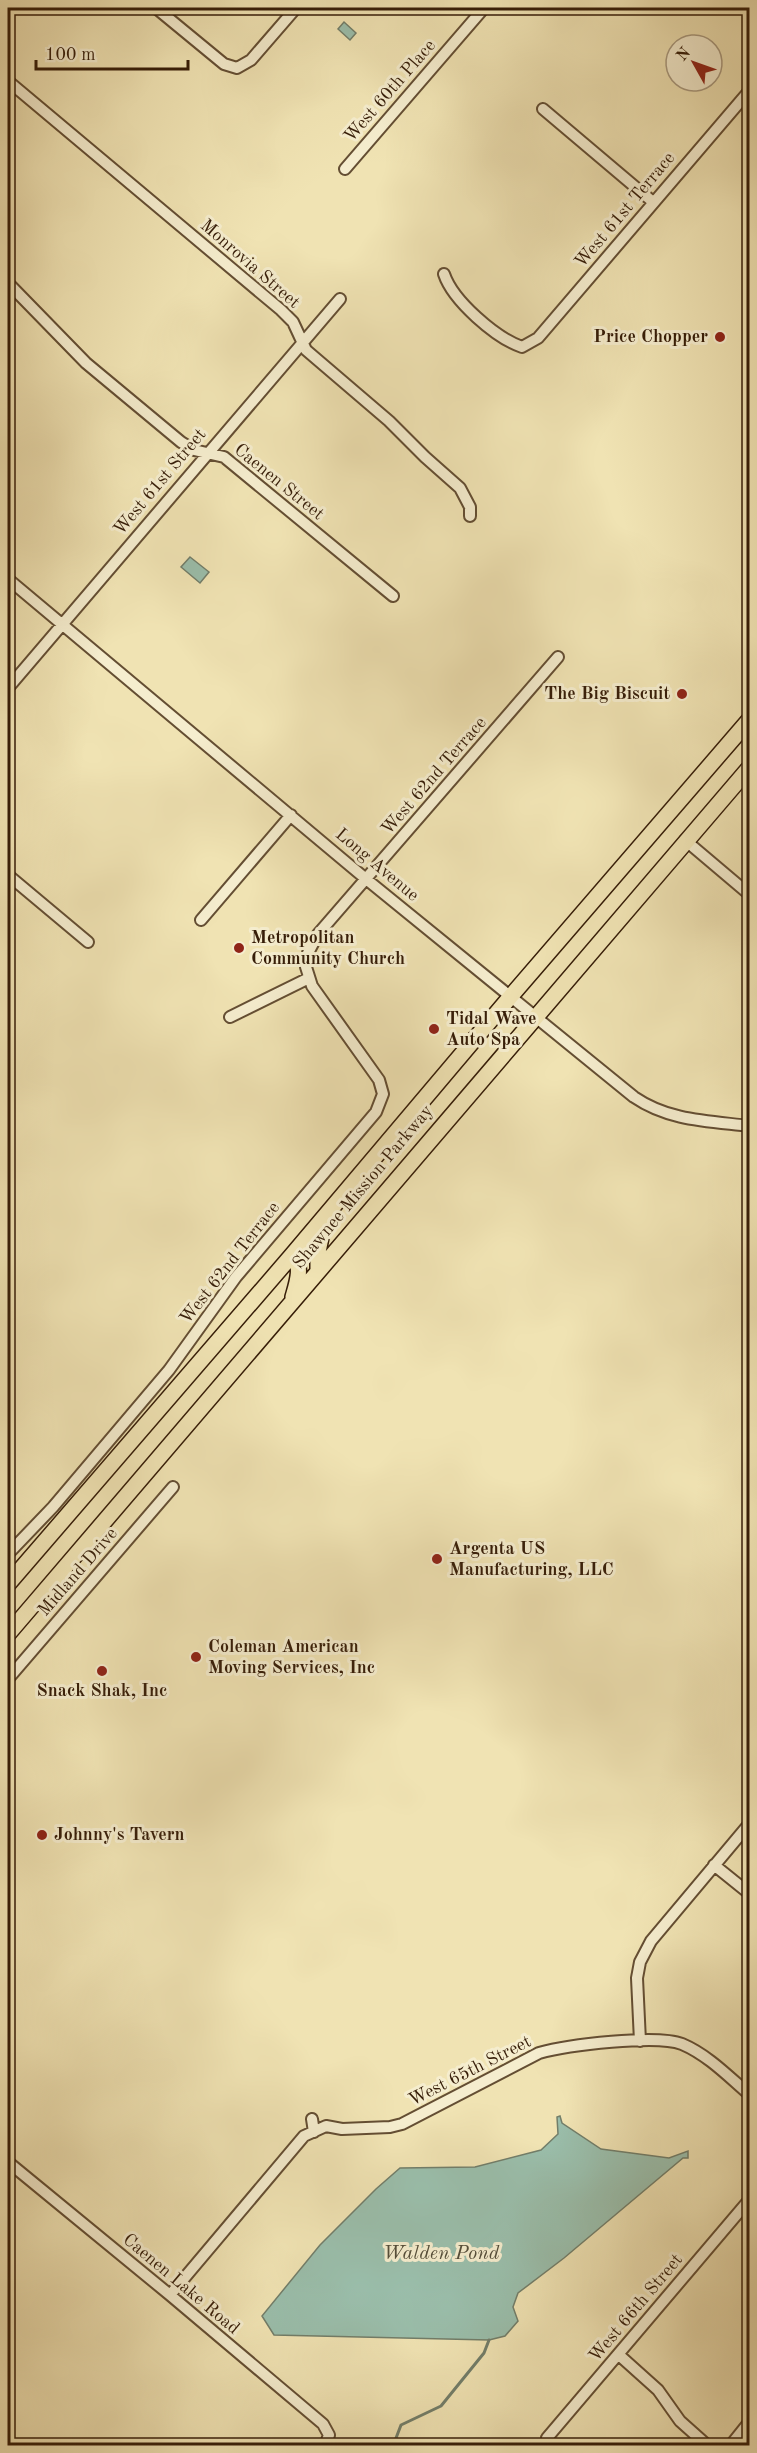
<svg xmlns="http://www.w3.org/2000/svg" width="757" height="2453" font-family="'Old Standard TT',serif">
<rect width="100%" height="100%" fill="#f0e3b3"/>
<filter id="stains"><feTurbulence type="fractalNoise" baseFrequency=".00333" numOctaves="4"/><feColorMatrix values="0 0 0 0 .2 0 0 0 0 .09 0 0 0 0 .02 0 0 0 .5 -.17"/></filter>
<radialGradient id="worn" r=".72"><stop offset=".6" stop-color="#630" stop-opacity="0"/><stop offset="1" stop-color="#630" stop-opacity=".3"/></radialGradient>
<path fill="#9abeab" stroke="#727e6a" stroke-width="1.5" d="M344,22L356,33L350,40L338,29Z
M190,557L209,572L200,583L181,567Z
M560,2116L562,2123L601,2149L669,2158L688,2151V2158H683L564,2258L518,2293L513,2307L518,2321L505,2336L489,2340L274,2335L262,2316L320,2245L376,2189L400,2168L475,2167L541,2150L558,2134L557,2117Z"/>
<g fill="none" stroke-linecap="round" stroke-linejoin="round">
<path stroke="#727e6a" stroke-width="3" d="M393,2446L401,2425L441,2406L484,2353L489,2340"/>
<defs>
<path id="minor" d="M156,8L224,64L237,68L251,60L296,8
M8,81L281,310L293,322L306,350L389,421L425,457L460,488L470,507V516
M543,109L653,202
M345,169L484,8
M444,274C453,301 496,338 522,347L538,338L750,90
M8,283L86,363L181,442L194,450L224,457L393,596
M8,579L366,879L634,1097C669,1121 708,1121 750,1126
M8,688L340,299
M685,840L750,895
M8,875L88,942
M201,920L291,815
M230,1017L309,978
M8,1554L53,1507L169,1370L236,1277L376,1112L383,1094L379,1080L312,986L306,967L308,953L318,934L558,657
M8,1679L173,1487
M714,1865L750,1894
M640,2041L637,1978L640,1962L651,1941L750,1823
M312,2119L314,2132
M8,2162L170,2295L323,2424L329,2435L325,2446
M170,2295L304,2136L326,2126L342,2129L390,2127L402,2124L539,2053C567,2045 657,2034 682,2044C708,2055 729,2077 750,2095
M619,2355L658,2390L680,2421L708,2446
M547,2438L750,2199
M730,2446L750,2421"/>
<path id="highway" d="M318,1270V1252L325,1218
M293,1297C297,1283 303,1266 293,1254
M8,1584L293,1254L511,996L750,719
M8,1634L750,767"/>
</defs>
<use href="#minor" stroke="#644e33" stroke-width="14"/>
<use href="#highway" stroke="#361d08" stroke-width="18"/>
<use href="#minor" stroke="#f5edce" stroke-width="10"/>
<use href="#highway" stroke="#f0e3b3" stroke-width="15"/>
</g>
<g fill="#8f2418" stroke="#f5edce" stroke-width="2">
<circle cx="720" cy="337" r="6"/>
<circle cx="682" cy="694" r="6"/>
<circle cx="239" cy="948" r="6"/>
<circle cx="434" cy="1029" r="6"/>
<circle cx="437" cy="1559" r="6"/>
<circle cx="196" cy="1657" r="6"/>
<circle cx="102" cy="1671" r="6"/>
<circle cx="42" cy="1835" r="6"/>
</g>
<g text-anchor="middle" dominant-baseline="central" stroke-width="6" stroke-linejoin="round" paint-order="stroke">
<g font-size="18" fill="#361d08" stroke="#f5edce">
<text transform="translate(390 91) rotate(-49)">West 60th Place</text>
<text transform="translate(625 210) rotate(-50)">West 61st Terrace</text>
<text transform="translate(250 264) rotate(41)">Monrovia Street</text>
<text transform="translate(160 482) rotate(-50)">West 61st Street</text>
<text transform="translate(279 482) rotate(39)">Caenen Street</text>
<text transform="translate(434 776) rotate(-49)">West 62nd Terrace</text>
<text transform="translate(377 865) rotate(40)">Long Avenue</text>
<text transform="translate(363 1187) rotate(-50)">Shawnee Mission Parkway</text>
<text transform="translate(230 1263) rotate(-52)">West 62nd Terrace</text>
<text transform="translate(78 1572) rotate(-49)">Midland Drive</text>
<text transform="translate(470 2071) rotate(-27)">West 65th Street</text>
<text transform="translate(181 2284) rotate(40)">Caenen Lake Road</text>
<text transform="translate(636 2308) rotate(-50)">West 66th Street</text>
</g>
<g font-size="18" font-weight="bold" fill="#361d08" stroke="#f5edce" text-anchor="start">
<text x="708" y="337" text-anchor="end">Price Chopper</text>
<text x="670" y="694" text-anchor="end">The Big Biscuit</text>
<text x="251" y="938">Metropolitan<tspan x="251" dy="21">Community Church</tspan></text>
<text x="446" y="1019">Tidal Wave<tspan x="446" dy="21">Auto Spa</tspan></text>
<text x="449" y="1549">Argenta US<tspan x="449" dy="21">Manufacturing, LLC</tspan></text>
<text x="208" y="1647">Coleman American<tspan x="208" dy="21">Moving Services, Inc</tspan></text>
<text x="102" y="1691" text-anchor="middle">Snack Shak, Inc</text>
<text x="54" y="1835">Johnny's Tavern</text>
</g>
<g font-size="20" font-style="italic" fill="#544d39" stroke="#f5edce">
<text x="441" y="2254">Walden Pond</text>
</g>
</g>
<rect width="757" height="2453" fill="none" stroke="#f0e3b3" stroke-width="30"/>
<rect x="9" y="9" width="739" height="2435" fill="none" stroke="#361d08" stroke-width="3"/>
<rect x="15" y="15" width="727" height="2423" fill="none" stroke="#361d08" stroke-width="1.5"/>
<g transform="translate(694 63) rotate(310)"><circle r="28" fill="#f5edce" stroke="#a99a7f" stroke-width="1.5"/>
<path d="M0-4.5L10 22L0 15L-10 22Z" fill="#8f2418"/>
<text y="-9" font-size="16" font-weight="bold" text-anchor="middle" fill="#361d08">N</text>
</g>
<path d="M36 60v9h152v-9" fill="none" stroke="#361d08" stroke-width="3"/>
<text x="45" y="60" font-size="18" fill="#361d08" stroke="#f5edce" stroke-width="4.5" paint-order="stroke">100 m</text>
<rect width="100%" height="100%" filter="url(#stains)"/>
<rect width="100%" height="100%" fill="url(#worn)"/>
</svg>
